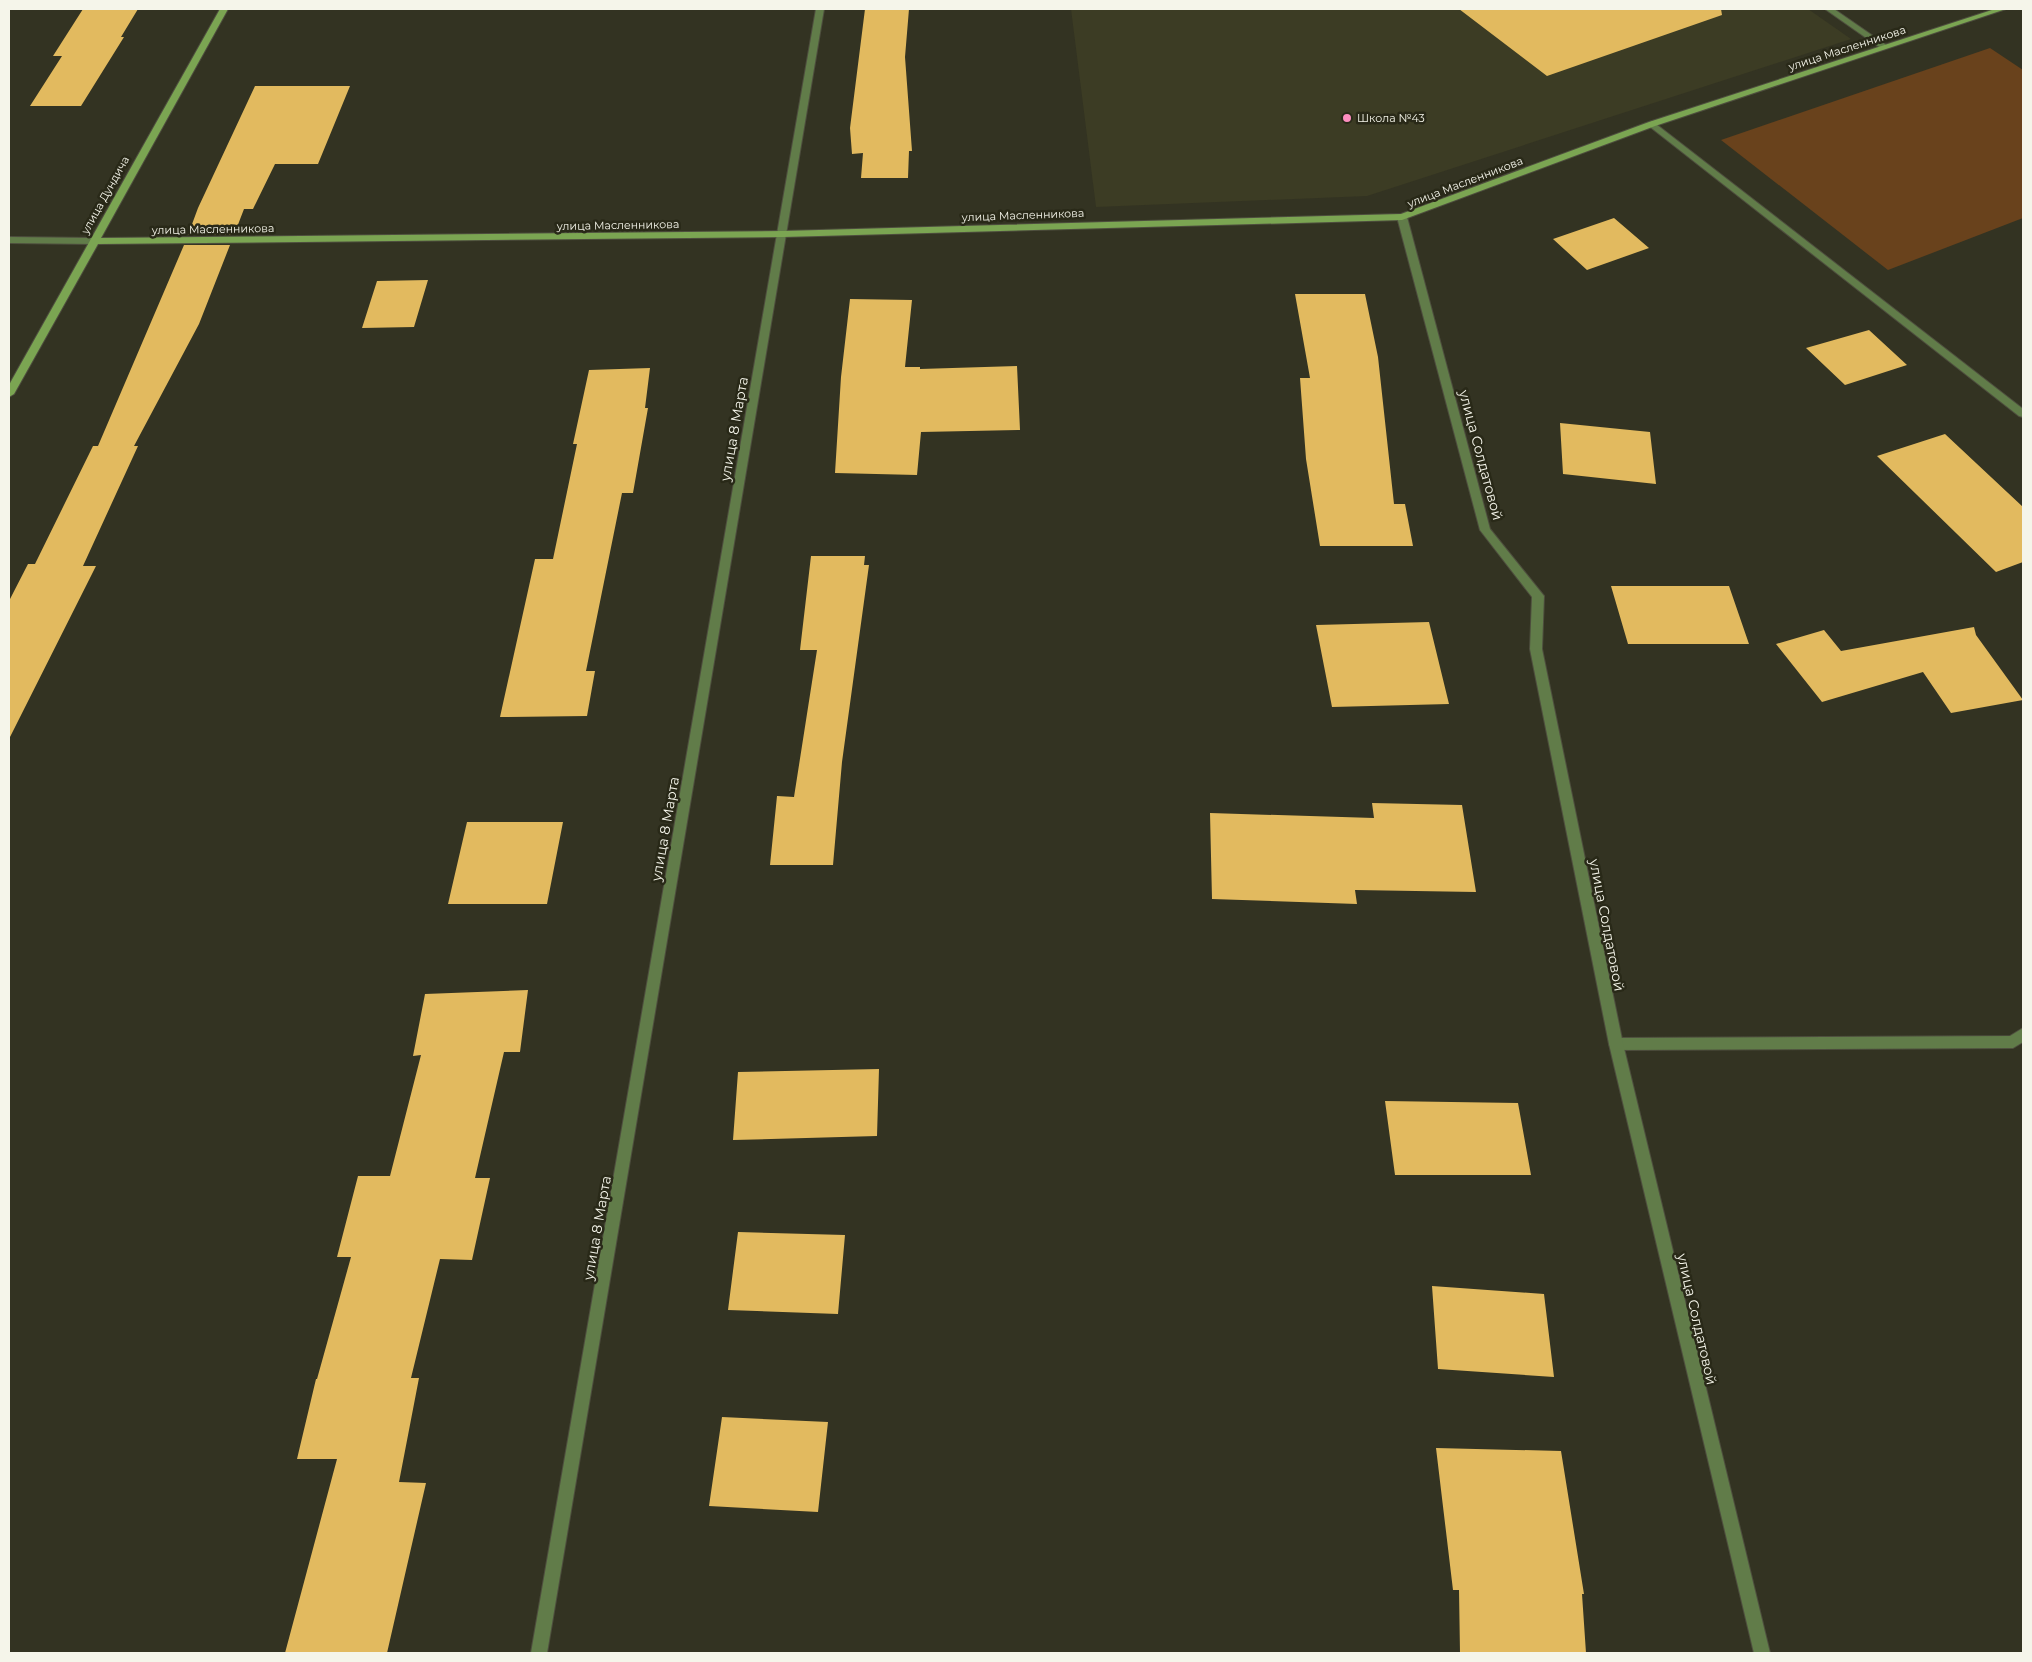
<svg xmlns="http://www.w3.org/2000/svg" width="2032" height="1662" font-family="Montserrat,sans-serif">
<rect width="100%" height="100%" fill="#332"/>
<path fill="#3c3c24" d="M1071,9H1808L1851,39L1367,196L1096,207Z"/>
<path fill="#69421c" d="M1990,48L2023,70V218L1888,270L1721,140Z"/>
<path fill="#e2ba5f" d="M83,9H138L121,37H124L81,106H30L62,56H53Z
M865,9H909L905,57L912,151H909L908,178H861L863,153L852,154L850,128Z
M1459,9H1721L1722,15L1547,76Z
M255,86H350L318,164H275L253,209H244L234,235H188L198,208Z
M1614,218L1649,248L1587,270L1553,239Z
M184,245H230L199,324L134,446H138L83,566H96L9,739V601L28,564H35L93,446H98Z
M428,280L414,327L362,328L377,281Z
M1295,294H1365L1378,357L1394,504H1405L1413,546H1320L1306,459L1300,378H1310Z
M850,299L912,300L905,367H920V369L1017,366L1020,430L921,432L917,475L835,473L841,377Z
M1869,330L1907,365L1845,385L1806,348Z
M650,368L645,408H648L633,493H622L586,671H595L587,716L500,717L535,559H553L577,444H573L589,370Z
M1560,423L1650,432L1656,484L1563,474Z
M1945,434L2023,507V562L1996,572L1877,456Z
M811,556H865L864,565H869L842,762L833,865H770L777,796L794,797L817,650H800Z
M1611,586H1729L1749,644H1628Z
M1429,622L1449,704L1332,707L1316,625Z
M1974,627L1976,635L2023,700L1951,713L1923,672L1822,702L1776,644L1824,630L1841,651Z
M1372,803L1462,805L1476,892L1355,890L1357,904L1212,899L1210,813L1374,818Z
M467,822H563L547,904H448Z
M528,990L520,1052H504L475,1178H490L472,1260L440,1259L411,1378H419L399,1482L426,1483L387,1653H285L337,1459H297L316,1379H317L351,1257H337L358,1176H390L421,1055L413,1056L425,994Z
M879,1069L877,1136L733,1140L738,1072Z
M1385,1101L1518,1103L1531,1175H1395Z
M738,1232L845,1235L838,1314L728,1310Z
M1432,1286L1544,1294L1554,1377L1438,1369Z
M722,1417L828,1422L818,1512L709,1506Z
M1436,1448L1561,1451L1584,1594H1582L1586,1653H1460L1459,1590H1453Z"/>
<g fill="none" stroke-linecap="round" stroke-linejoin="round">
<defs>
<path id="lane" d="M1652,121L2023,409V417L2019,416L1649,126L1648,124Z
M2023,1028V1042L2013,1048L1616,1050L1611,1048L1609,1044L1611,1040L1616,1038L2010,1036Z"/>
<path id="street" d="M816,9H824L547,1653H531Z
M1825,9H1834L1889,47L1882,49Z
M1402,214L1407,217L1490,529L1544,596L1542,649L1623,1044L1770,1653H1754L1609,1044L1530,649L1532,597L1480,530L1397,217Z
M9,237L94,238L99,241L94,244L9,243Z"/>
<path id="secondary" d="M220,9H228L101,238L783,231L1401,214L1649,122L1995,9H2006L1655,126L1402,220L783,237L98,244L14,394L9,397V385Z"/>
</defs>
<use href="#lane" stroke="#4e4e3e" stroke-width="2"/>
<use href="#street" stroke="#4e4e3e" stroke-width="2"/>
<use href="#secondary" stroke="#4e4e3e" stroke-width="2"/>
<use href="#lane" fill="#617c49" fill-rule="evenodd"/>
<use href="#street" fill="#617c49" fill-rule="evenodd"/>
<use href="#secondary" fill="#7ba552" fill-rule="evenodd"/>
</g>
<circle fill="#fd8ebf" stroke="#292918" stroke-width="2" cx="1347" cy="118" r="5"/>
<g text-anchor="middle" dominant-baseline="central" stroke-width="5" stroke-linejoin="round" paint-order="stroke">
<g font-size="11" fill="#f5f5ea" stroke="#292918">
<text transform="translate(1847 48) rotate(-18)">улица Масленникова</text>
<text transform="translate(1465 182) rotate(-21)">улица Масленникова</text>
<text transform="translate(105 195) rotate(-61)">улица Дундича</text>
<text transform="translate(1023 215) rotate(-2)">улица Масленникова</text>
<text transform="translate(618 225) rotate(-1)">улица Масленникова</text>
<text transform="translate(213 229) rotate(-1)">улица Масленникова</text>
</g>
<g font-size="11" fill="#f5f5ea" stroke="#292918" text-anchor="start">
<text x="1357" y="118">Школа №43</text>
</g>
<g font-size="14" fill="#f5f5ea" stroke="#292918">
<text transform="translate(734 429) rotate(-80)">улица 8 Марта</text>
<text transform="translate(1481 455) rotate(75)">улица Солдатовой</text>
<text transform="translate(665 829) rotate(-80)">улица 8 Марта</text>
<text transform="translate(1607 925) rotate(79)">улица Солдатовой</text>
<text transform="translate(597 1228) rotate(-80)">улица 8 Марта</text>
<text transform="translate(1697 1319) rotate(77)">улица Солдатовой</text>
</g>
</g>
<rect width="2032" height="1662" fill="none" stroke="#f5f5ea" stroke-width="20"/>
</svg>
